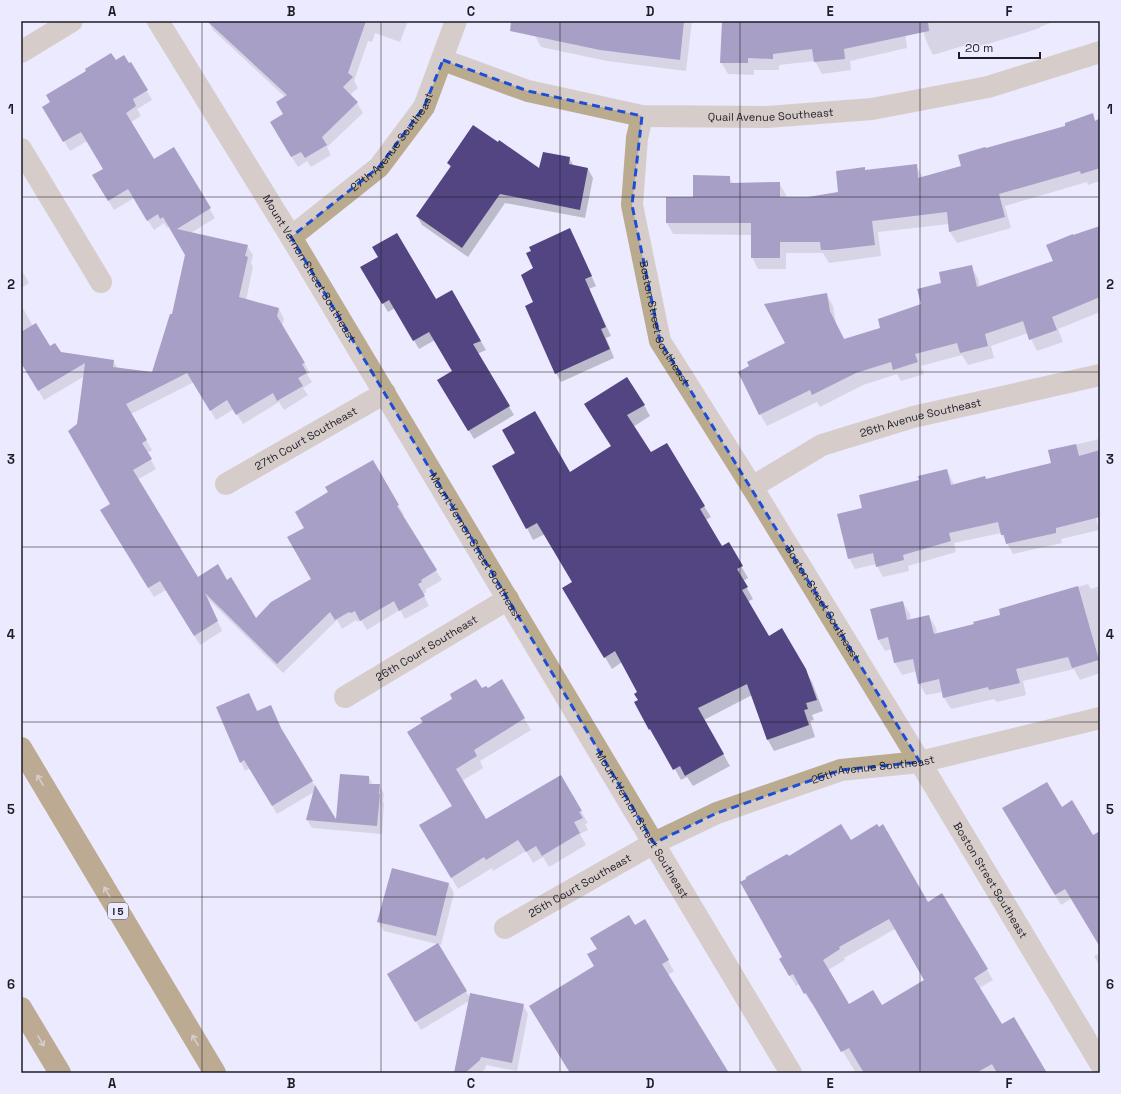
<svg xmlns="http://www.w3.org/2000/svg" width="1121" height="1094" font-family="'Space Grotesk',sans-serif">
<rect width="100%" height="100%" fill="#eceafe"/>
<path fill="#0003" fill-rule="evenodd" d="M208,21H408L400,42L375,33L372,42L368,41L354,81L358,88L350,95L357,103L363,113L327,147L331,155L311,167L307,161L298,167L276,132L284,114L285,97L213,30Z
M519,21H692L686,71L607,61L541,47L535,36Z
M723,21H914L904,23L907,48L850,61L851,70L822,74L815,61L779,65V70H754V75L728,74L721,62Z
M920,21H1055L1040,27V28L972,49L969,44L933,55L927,43Z
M115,62L129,64L131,63L152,100L137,109L141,116L131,122L154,161L174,149L215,218L191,233L247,246L253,255L251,263L253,267L246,300L279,309L284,319L282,326L310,373L307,374L312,382L303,388L308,395L284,410L279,402L243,424L234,409L216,420L194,382L131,414L152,450L147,453L156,469L137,480L197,578L227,581L255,619L313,579L306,528L329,492L373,462L404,515L402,516L442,580L425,590L427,592L423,594L429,606L405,619L400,610L367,630L361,620L357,622L356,620L342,629L337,620L283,673L208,599L222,631L200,645L166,590L154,597L101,510L112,504L78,424L85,376L44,400L23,365L21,366V305L33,326L49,348L60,353L113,361L118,369L152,373L173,316L186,255L169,226L167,228L164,223L154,230L134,198L114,210L94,176L104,169L87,141L70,151L43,107Z
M1092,115L1100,128V181L1088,185L1087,182L1005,206L1011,228L957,243L950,232L949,224L878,232L881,256L829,263L823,253H786V269H758L752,257V235L673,234L667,223L694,198L729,177L733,184L779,183L786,195V198H808L839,193L864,168L866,171L916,165L923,178L963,167L986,149L1067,126Z
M569,158L574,166L588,169L593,178L585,218L505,203L468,257L422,225L417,216L451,168L448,163L540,169Z
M1100,236V312L1058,329L1063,342L1037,351L1028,333L991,346L994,358L968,365L962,355L921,366L924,374L901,381L897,374L863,385L820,407L817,402L767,426L760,414L786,344L826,294L833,306L836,324L845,340L882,328L922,305L942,284L971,267L978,278L980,287L1054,261Z
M575,239L596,286L589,289L611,336L606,338L614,358L561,382L556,373L535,303Z
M362,267L436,300L452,291L486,350L477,354L514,415L474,439L438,380L453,371L435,340L419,349L395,308L388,312Z
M21,269L29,283L21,288Z
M644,405L650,416L633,427L651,454L704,506L711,517L706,520L722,547L728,543L748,578L743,581L753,599L747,602L769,637L781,630L812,682L823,711L812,715L814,720L810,721L815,737L774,751L768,740L752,695L704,720L730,766L693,786L687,777L681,780L658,739L656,740L635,703L639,700V692L622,662L612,669L564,588L574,582L545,534L533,540L527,528L569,473L612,447L592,416Z
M1100,439V494L1089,486L1099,530L1061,539L1062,543L1013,554L1001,533L954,543L956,552L908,566L909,571L883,577L876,564L855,569L849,558L863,508L920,481L947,470L954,485L986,480L1052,464L1048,451Z
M1088,584L1091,589L1100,586V673L1080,680L1074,669L1023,681L1026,695L997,702L994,699L951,709L944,698L943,692L926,695L919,683L917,671L902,675L895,663L892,649L885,651L878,639L903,603L910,614L911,621L929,616L936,628L937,634L975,625L1002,616L1000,610Z
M502,681L531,730L480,761L483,768L462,781L485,820L560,776L588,823L585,824L588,830L580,834L586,845L549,867L543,857L533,863L526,851L493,871L492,868L458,889L421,826L453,806L415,744L481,690L487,689Z
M249,694L258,712L271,706L285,737L337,822L369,777L373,785H379L384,794L383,801L384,804L382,834L312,828L307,820L314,792L277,814L250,768L245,771L241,762Z
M1061,808L1092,836H1100V945L1072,898L1061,905L1009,818Z
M851,841L927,903L962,927L993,980L979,988L1002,1025L1045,1073H856L813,1002L811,1003L799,984L796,986L780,959L784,957L789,858ZM895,929L925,981L882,1006L849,1005L828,970L845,960L844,958Z
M449,884L454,893L441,945L384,931L378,921Z
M645,921L674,971L668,975L727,1073H570L595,966L635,927Z
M437,944L470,998L523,1005L528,1014L517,1071L486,1065L485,1069L480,1073H455L469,1001L421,1030L393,984Z
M1100,953V966L1094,956Z"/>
<path fill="#524582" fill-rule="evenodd" d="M207,21H366L348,73L353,77L343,87L358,102L322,137L327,145L305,158L301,152L291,157L270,122L283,114L276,102L287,95Z
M511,21H684L680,60L600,50L510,31Z
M722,21H928L929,31L844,49L845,59L814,62L812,49L773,54V59L748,58V63H720Z
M111,53L116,60L124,55L129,63L131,62L148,90L133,99L136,106L126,113L154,159L174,147L211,208L177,229L248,245L245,256L248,257L239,297L279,308L277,316L305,363L302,364L307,373L298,378L303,386L277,401L273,393L236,415L227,400L210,411L187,373L126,404L147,440L142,443L152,459L133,470L198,577L218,564L227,580L231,577L256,618L271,602L311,579L287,537L304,528L295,512L328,492L325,487L373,460L399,505L397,506L437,570L421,580L422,582L418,584L425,596L399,611L394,601L360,621L355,611L351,613L349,612L335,620L330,612L277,664L205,593L218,621L194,636L160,581L148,588L100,510L110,504L68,431L77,424L85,363L38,391L21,363V332L36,323L50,346L55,343L61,352L114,360L113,367L152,372L170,314H172L185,255L163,217L160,219L158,214L147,221L128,189L108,201L92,175L103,169L81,132L63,142L42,107L50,102L46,95L86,71L85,69Z
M1093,113L1095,121L1100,118V168L1081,174L1080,171L999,194L1005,217L949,232L947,212L872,221L875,245L831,250H821L820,242H780V258H751V223H666V197H693V175L730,176V183L780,182V197H808L838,192L836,171L865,167V170L917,164L918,178L961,166L958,155L985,147L986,148L1065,126V123Z
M473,125L498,142L499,140L539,168L543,152L570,157L569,164L588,168L580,210L500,194L462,248L416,216L451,166L447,163Z
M1100,226V297L1052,317L1057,330L1029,340L1023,321L985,334L988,346L960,353L957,343L915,354L918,362L893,370L891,362L856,373L812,395L810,390L759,415L738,372L749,366L747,362L785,343L764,304L827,293L830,311L844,339L880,328L878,319L921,304L917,289L941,283L939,272L972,265L977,287L1053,261L1046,245L1073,234V235Z
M570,228L592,276L585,279L606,327L601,329L610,349L555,374L525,306L533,302L521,275L533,268L526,253L531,251L529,247Z
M397,233L436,299L452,290L481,341L473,344L510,406L468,431L437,380L452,371L429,332L413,341L389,300L382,304L360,267L378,257L372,247Z
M627,377L645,405L627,415L651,452L667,443L705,506L700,509L722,546L729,542L743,566L737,569L748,587L742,590L769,636L782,628L806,669L817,700L806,703L808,709L804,710L809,725L767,740L747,684L698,708L724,754L685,776L680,766L673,770L650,729L649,730L634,702L638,700L634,694L637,692L615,651L604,658L562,588L572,582L537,523L526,529L492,466L515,453L502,430L535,411L570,472L611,446L584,404Z
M1076,444L1079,456L1100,450V517L1056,528V533L1006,544L1004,535H1001L998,522L949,533L951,541L903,555L904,560L876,567L873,553L848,559L837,514L862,508L859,495L919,480L918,476L947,469L951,485L985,476L986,479L1051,463L1048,450Z
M1078,586L1099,660L1072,668L1068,657L1016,669L1020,683L989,690L988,687L943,698L939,679L918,684L913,659L894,663L888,637L878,640L870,609L903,601L907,620L929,615L934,634L974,624L973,622L1000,615L999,609Z
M476,679L482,688L486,686L488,688L502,679L525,718L474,750L477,756L456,769L486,819L561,775L582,811L579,812L583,818L574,822L580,833L542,856L536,846L526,852L518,840L486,860L484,857L451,878L419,825L452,806L407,732L423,722L420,718L452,699L450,694Z
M249,693L257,711L271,705L281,728L313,781L272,806L244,760L240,763L216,707Z
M340,774L369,776V784H380L379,794H380L377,826L306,820L315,785L336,819Z
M1047,782L1062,807L1072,800L1093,835L1100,831V947L1065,889L1055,895L1002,808Z
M841,824L851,840L877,824L879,827L883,824L928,902L942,893L988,969L974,978L1002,1024L1014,1017L1047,1073H997L992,1064L976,1073H864L849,1048L841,1052L806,993L804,994L793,974L789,976L779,959L782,957L740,882L746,879V877L787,854L789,856ZM889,919L924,980L882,1005L873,990L849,1004L823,960L840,949L839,947Z
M392,868L449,883L436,936L377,922Z
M629,915L635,925L645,919L669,960L662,964L729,1073H570L529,1006L594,966L587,954L597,949L590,938Z
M438,943L467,991L415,1022L387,974Z
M470,993L524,1004L512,1063L481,1057L480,1060L465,1073H454Z"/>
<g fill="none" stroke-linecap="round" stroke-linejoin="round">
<g stroke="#bbab8e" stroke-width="22">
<path id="s1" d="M158,21L291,237L791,1073"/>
<path d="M21,52L72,21"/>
<path id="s2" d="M443,60L528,91L642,116L767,117L872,109L988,87L1100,52"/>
<path id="s3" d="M642,116L637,138L632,205L660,341L752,487L920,762L1100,1063"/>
<path d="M21,149L101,282"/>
<path id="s4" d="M291,237L379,167L424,107L456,21"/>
<path id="s5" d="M226,484L385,393"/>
<path id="s6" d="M752,487L822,445L913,417L1100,375"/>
<path id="s7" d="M345,697L508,599"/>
<path id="s8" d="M505,928L654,843L717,813L841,770L920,762L1100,718"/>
</g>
<path stroke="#815e13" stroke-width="22" d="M21,748L215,1073
M21,1008L60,1073"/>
</g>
<defs><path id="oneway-shaft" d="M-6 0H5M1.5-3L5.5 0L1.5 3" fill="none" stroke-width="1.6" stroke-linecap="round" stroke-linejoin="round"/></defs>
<g stroke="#bcab94">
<use href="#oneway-shaft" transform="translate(40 780) rotate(-121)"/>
<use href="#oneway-shaft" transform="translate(107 892) rotate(-121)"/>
<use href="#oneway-shaft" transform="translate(195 1040) rotate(-121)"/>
<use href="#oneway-shaft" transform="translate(41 1041) rotate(59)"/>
</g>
<path d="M0 0H1121V1094H0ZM443,60L528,91L642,116L632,205L660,341L920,762L841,770L717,813L654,843L291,237L379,167L424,107Z" fill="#eceafe" fill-opacity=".55" fill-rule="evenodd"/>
<path fill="none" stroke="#1d4ed8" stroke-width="3" stroke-dasharray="8 5" stroke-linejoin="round" d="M443,60L528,91L642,116L632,205L660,341L920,762L841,770L717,813L654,843L291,237L379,167L424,107Z"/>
<path fill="none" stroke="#1d1c25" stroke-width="1" stroke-opacity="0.55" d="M202,21V1073M381,21V1073M560,21V1073M740,21V1073M920,21V1073M21,197H1100M21,372H1100M21,547H1100M21,722H1100M21,897H1100"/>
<g text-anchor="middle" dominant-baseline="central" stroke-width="4" stroke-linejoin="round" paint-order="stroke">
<rect fill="#eceafe" stroke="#5b5a66" stroke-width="1" x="108" y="903" width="20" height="16" rx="3"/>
<g font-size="10" font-weight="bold" fill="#1d1c25">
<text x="118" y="911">I 5</text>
</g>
<g font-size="11" fill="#1d1c25" stroke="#eceafe">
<text stroke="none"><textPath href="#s2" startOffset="336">Quail Avenue Southeast</textPath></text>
<text stroke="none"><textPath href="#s4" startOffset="140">27th Avenue Southeast</textPath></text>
<text stroke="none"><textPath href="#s1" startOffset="290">Mount Vernon Street Southeast</textPath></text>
<text stroke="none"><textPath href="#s3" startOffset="213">Boston Street Southeast</textPath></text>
<text stroke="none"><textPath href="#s6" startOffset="184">26th Avenue Southeast</textPath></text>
<text stroke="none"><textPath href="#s5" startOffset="92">27th Court Southeast</textPath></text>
<text stroke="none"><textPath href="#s1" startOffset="614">Mount Vernon Street Southeast</textPath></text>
<text stroke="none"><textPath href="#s3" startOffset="537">Boston Street Southeast</textPath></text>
<text stroke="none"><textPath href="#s7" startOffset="95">26th Court Southeast</textPath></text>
<text stroke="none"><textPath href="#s8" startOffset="404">25th Avenue Southeast</textPath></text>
<text stroke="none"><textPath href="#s1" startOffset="938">Mount Vernon Street Southeast</textPath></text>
<text stroke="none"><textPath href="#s3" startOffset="861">Boston Street Southeast</textPath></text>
<text stroke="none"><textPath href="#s8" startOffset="86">25th Court Southeast</textPath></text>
</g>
</g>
<rect width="1121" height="1094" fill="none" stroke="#eceafe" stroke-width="44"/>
<path d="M959 52v6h81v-6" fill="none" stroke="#1d1c25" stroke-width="2"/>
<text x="965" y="52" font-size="12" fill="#1d1c25" stroke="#eceafe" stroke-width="3" paint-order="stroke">20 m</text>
<rect x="22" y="22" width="1077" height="1050" fill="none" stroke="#1d1c25" stroke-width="1.5"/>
<g font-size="13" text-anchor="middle" font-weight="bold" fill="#1d1c25">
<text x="112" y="16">A</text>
<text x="291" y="16">B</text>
<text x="471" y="16">C</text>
<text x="650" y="16">D</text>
<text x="830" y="16">E</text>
<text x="1009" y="16">F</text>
<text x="11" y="114">1</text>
<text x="1110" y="114">1</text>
<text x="11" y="289">2</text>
<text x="1110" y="289">2</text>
<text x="11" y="464">3</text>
<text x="1110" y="464">3</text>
<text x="11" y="639">4</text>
<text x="1110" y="639">4</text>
<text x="11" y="814">5</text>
<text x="1110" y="814">5</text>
<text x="11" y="989">6</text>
<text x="1110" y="989">6</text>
<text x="112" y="1088">A</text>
<text x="291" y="1088">B</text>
<text x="471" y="1088">C</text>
<text x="650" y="1088">D</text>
<text x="830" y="1088">E</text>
<text x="1009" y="1088">F</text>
</g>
</svg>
